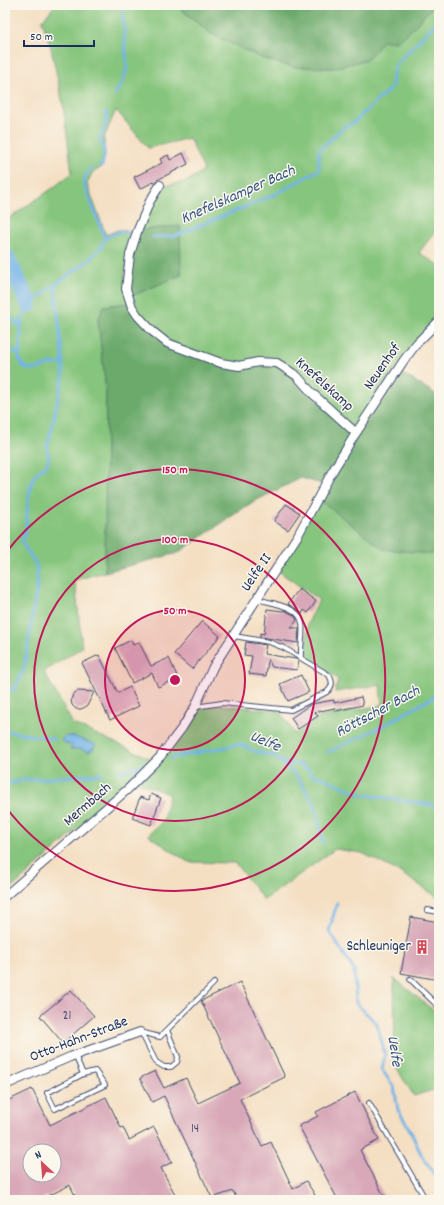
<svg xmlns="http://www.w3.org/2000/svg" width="444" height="1205" font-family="Dekko,sans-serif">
<rect width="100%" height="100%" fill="#fbf7ec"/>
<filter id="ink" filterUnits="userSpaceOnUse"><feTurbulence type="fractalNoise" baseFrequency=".025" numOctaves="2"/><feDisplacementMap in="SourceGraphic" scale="8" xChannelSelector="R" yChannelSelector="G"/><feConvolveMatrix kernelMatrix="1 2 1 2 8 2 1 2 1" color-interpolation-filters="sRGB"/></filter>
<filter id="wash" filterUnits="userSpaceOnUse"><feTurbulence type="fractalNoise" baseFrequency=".012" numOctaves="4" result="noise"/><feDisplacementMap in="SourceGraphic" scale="16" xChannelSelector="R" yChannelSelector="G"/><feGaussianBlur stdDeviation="0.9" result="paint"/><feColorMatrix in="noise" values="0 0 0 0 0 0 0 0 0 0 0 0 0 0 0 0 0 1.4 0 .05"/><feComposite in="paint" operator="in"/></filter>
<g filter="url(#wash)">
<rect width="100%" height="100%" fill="#f4dfc3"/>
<path fill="#86c57d" stroke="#507a6e" d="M55,5H175L213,35L264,59L293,67L333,68L365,60L376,50L383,40L396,42L411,30L434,5H439V226L419,253L439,265V318C404,353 382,388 356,430L313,392L298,375L284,365L278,361L268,360L231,364L222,362L167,342L154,331L140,316L133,306L129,297L181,275L180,226L140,230L161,186L186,182L204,170L189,138L148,148L116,110L104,138L105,156L102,167L92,173L87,184L106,235L118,230L136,231C129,254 119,281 129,303L104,306L98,320L106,390L105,572L75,580L82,647L44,672L73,724L154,760L104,806L5,894V221L53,188L72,173L63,104L51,48L42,20L46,16Z
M320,500L383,549L431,554L439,550V898L401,873L362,853L335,849L264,900L235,863L188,862L148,835L163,821L169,794L137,782L196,709L222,705L280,711L295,734L320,717L382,705L380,685L335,692L338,679L305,658L308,623L319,600L277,570Z
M394,978L439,1015V1088L414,1096L395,1066Z"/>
<path fill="#6caa6c" stroke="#446c65" d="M176,5H434L411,30L396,42L383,40L376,50L365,60L333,68L293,67L264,59L213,35Z
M180,226L181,275L129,297L131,255L140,230Z
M129,303L151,332L221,364L259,363L282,367L354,434L325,485L301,478L251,503L178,553L105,572L106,390L98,320L104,306Z
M398,371L439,396V550L432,554L383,549L320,500L334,473Z"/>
<path fill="#72b4e7" stroke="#4672a2" d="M66,736C75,735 85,742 95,744L94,749H91L90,752L81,749H70L72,746L71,745L65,743L61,740Z"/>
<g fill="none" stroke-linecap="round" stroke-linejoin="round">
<path stroke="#72b4e7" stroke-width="3" d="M115,94L122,84L127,68L122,5
M100,166H102C103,161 105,154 104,149C103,145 99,142 101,137C103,128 109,122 106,112
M92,168C86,172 84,177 84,185L105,238
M153,237L175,236L274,195L319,170V150L344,127L353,123L392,87L393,73L397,63L434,25L439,17
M105,238L118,232H129
M55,285L63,364
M5,312L21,327
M5,347L19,354
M5,690H14L24,669L37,587V571L35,562L22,543C24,537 26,531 26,525C28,509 27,493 33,479C39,464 53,472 47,448L63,378V364H51L34,370L24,367L19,359L20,342L22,319L29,304L89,260L102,246L105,238
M5,731L54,739
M328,752L379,728L439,694
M171,758L240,744L254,751L276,757L298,778L315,805L323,843
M282,762L303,765V768L308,769L313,776H319L360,794L439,806
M118,772L144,765
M5,782L11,783L24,780L101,774
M337,903L329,931L354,970L356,1003L377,1024L385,1055L382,1070L394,1087L398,1110L409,1128L422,1156L439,1181"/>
<path stroke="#72b4e7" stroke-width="17" d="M5,255L29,304"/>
</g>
<g id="blocks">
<path fill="#d8a7b8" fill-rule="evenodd" d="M183,153L188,164L140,189L134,177L162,163L160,159L168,155L170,160Z
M286,504L300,513L288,530L274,521Z
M299,589L316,601L308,613L304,610L302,614L298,610L288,604Z
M267,609L283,611L284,610L294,615L297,620L291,628H299L298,643L260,637V633L264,634Z
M202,621L220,636L192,669L174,654Z
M131,640L133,645L139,642L151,666L169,658L178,678L158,687L152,673L132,683L115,648Z
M246,642L266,645L264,654L296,659L298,661L297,670L272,667L268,659L266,676L249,674L252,656L244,655Z
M99,655L118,693L130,687L139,706L110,720L82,663Z
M301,675L309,692L288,701L280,684Z
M78,691L94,692L87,706L81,709H76L72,705L71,700L73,694Z
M361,697L363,705L336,711L335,708L315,712L318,716L298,729L291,718L311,704L334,700V703Z
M151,794L161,798L151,825L132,818L140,797L149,800Z
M411,917L439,922V980L401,973Z
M240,982L285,1077L240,1099L262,1146L271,1142L293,1189L306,1181L315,1195L306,1200H237L233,1191L212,1198L164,1096L152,1102L140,1078L155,1071L164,1088L186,1078L198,1103L240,1083L201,1001Z
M71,990L94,1016L63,1043L40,1016Z
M32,1089L50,1125L106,1097L121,1128L123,1127L129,1140L154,1127L172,1162L161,1168L178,1200H77L70,1185L40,1200H10L5,1185V1102ZM30,1151H54V1175H30Z
M355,1092L379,1140L360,1150L386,1200H338L299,1126L318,1116L316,1112Z"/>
</g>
</g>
<g filter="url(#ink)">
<use href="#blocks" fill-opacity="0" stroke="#3c496d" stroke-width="1"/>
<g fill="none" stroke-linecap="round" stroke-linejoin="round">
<defs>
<path id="lane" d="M257,599C270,603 300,606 302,623C304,634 300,646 301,658
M195,707L222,703L291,710L327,692C333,686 333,682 329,675L284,648L269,642L234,636
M427,910L439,912
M410,979L439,1007
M140,1032L160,1037L214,983
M141,1032L156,1062L164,1067H171L177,1062L178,1057L167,1030
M75,1055L83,1074L95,1071L105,1085L55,1109L47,1093L83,1074
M369,1103L426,1200"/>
<path id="street" d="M160,185L150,201L137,232L130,255L126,289L132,307L138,316L152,331L167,343L221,363L239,366L258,362L277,363L297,376L312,393L356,433
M5,896L128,789L160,757L182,728L195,707L213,667L298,535L332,472L356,433L404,360L417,343L439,321
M5,1085L70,1057L140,1032"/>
</defs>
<use href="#lane" stroke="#3c496d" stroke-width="6"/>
<use href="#street" stroke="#3c496d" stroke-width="10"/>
<use href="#lane" stroke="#fff" stroke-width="4"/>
<use href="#street" stroke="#fff" stroke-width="8"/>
</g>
</g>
<circle cx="175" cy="680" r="70" fill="#c2185b" fill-opacity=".12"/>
<g fill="none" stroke="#c2185b" stroke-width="2">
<circle cx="175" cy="680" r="70"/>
<circle cx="175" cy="680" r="141"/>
<path d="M5 554A211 211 0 1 1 5 806"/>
</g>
<defs>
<symbol id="building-bare" viewBox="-9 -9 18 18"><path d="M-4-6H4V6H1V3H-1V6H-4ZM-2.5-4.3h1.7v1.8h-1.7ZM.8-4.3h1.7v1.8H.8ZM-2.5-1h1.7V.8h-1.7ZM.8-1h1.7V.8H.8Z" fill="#d1495b" stroke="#fbf7ec" stroke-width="2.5" paint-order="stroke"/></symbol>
</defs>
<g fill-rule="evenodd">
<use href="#building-bare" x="412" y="937" width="20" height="20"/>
</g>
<g text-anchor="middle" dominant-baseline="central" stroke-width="3" stroke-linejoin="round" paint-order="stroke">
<g font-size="13" fill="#4a4d74">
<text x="67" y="1016">21</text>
<text x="195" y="1129">14</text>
</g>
<g font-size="15" fill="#1b2f5e" stroke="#fbf7ec">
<text transform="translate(383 367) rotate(-55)">Neuenhof</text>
<text transform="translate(324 385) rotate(42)">Knefelskamp</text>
<text transform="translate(257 573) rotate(-56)">Uelfe II</text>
<text transform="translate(88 805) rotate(-41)">Mermbach</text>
<text transform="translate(79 1040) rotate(-21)">Otto-Hahn-Straße</text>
</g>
<g font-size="15" fill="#1b2f5e" stroke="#fbf7ec" text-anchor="end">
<text x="411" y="947">Schleuniger</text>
</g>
<g font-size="16" font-style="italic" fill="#355787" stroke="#fbf7ec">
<text transform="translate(238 195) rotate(-24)">Knefelskamper Bach</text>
<text transform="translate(378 712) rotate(-28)">Röttscher Bach</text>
<text transform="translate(265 742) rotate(23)">Uelfe</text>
<text transform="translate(394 1051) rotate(82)">Uelfe</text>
</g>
</g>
<circle cx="175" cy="680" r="6" fill="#c2185b" stroke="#fbf7ec" stroke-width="2"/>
<g font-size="12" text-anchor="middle" font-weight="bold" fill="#c2185b" stroke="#fbf7ec" stroke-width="3" stroke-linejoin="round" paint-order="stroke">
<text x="175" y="473">150 m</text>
<text x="175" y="543">100 m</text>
<text x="175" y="614">50 m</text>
</g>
<rect width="444" height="1205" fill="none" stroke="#fbf7ec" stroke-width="20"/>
<g transform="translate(42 1163) rotate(334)"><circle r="19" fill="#fbf7ec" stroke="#a1a7b3"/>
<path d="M0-3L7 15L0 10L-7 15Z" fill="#d1495b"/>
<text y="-6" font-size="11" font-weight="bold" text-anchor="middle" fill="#1b2f5e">N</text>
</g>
<path d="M24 40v6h70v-6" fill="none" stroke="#1b2f5e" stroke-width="2"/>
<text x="30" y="40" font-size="12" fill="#1b2f5e" stroke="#fbf7ec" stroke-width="3" paint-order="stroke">50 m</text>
</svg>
